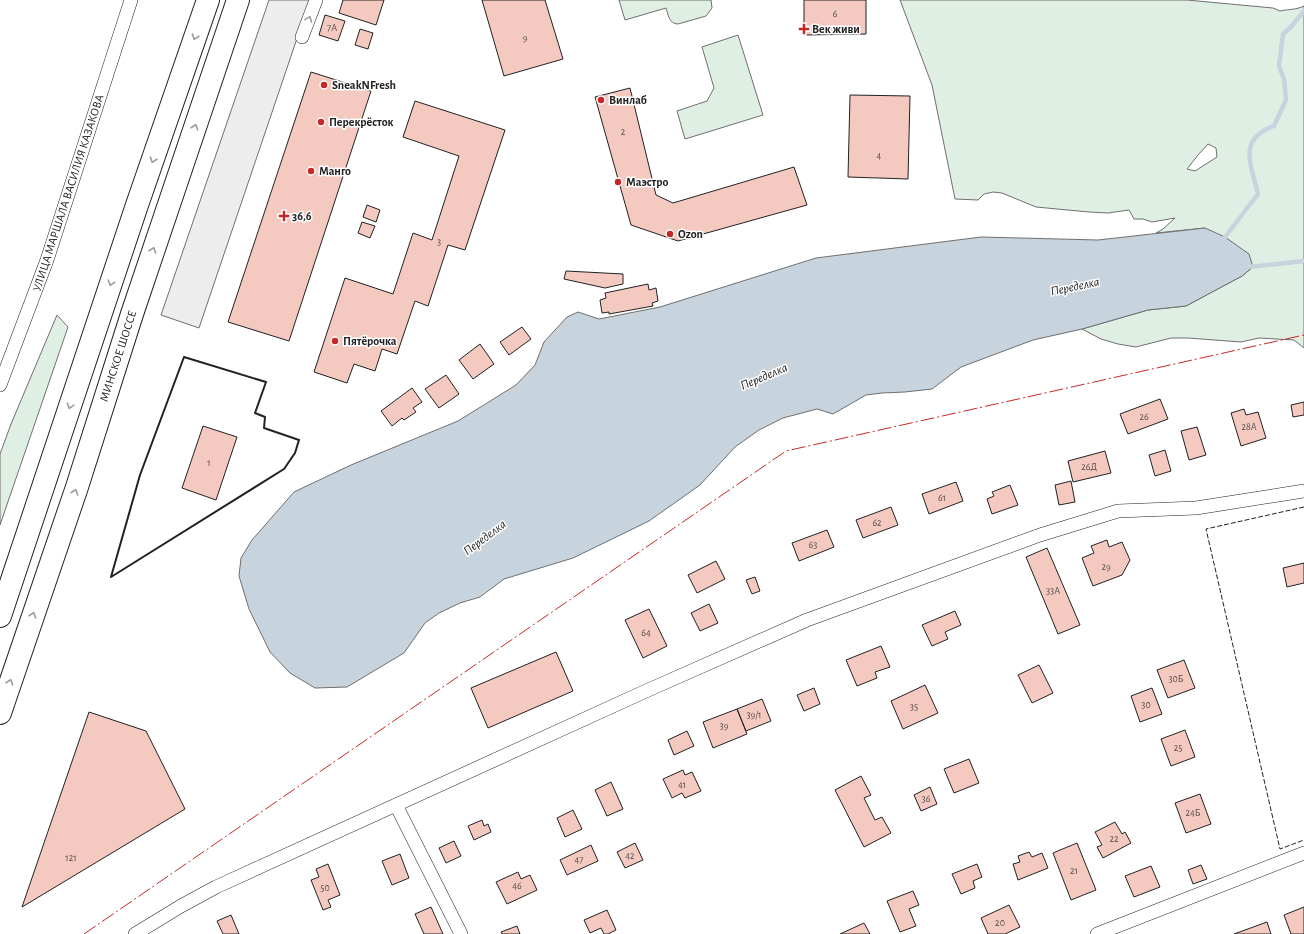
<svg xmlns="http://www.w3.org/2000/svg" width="1304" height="934" font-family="'Alegreya Sans',sans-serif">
<rect width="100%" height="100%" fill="#fff"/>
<path fill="#e0efe3" stroke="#6f6f6f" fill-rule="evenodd" d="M619,0H711L712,8L706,16L678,24C669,24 668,14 666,8L625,20Z
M900,0H1187L1273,8L1280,11C1289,9 1296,10 1304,6V348L1294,340L1259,338L1241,342L1188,338H1171L1136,347L1118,344L1101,339L1082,329L1148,310L1186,306L1242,276L1253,267L1205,228L1156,233L1163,229L1175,218L1152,222L1143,219H1134L1129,210L1108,213L1089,212L1036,207L1002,193L993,192L984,194L978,200L955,199L932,85ZM1208,144L1216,148L1217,157L1195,171L1187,169L1198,155Z
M738,35L763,115L685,139L677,111L707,101L714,88L702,47Z
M57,315L68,327L0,525V454L11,424Z"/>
<path fill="#ededed" stroke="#6f6f6f" d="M269,0H310L199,328L161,315Z"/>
<path fill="#c7d3dd" stroke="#6f6f6f" d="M1205,228L1225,237L1249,254L1253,267L1242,276L1186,306L1148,310L1082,329L1033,340L961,367L932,389L905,392L882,393L866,395L833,414L817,409L783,418L759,430L735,447L700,485L649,521L573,558L504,579L480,597L460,603L439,613L425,623L404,653L347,687L315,688L290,673L270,652L249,609L239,576L241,558L252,540L294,492L351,465L458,421L516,385L535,365L544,342L567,317L578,312L599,319L660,307L816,258L981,237L1098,240Z"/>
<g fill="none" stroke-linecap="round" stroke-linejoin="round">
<path stroke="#c7d3dd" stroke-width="4.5" d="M1222,241L1258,194C1251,164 1237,139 1274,126L1286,100L1284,79L1279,66L1283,34L1291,27L1304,11
M1248,267L1304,261"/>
</g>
<path fill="#f3c9c0" stroke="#222" d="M343,0H384L376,25L339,13Z
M482,0H545L563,59L504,76Z
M804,0H866V34L804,35Z
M325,15L345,21L338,41L319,35Z
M360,29L373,33L368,49L355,45Z
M311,72L371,91L289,341L228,322Z
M630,88L656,195L673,203L794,167L807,205L678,241L631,225L595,97Z
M850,95L910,96L908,179L848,177Z
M415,101L505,130L465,250L448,245L428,306L415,301L397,354L382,349L375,371L354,364L347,383L314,372L345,278L393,294L413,233L432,240L459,156L403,137Z
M367,205L380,210L376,222L363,217Z
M362,222L375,226L370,238L358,233Z
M566,271L623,274V284L605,288L564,279Z
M648,284L649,290L656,288L658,301L652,303L653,306L609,314V312L602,313L600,300L606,298L605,293Z
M522,327L531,339L509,355L500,342Z
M480,344L494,364L473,379L459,360Z
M446,375L459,394L439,408L425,389Z
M412,388L422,402L413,408L416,412L404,420L402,418L392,426L381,411Z
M1160,399L1168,419L1128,434L1120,414Z
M1304,402V415L1293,417L1291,405Z
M1244,409L1246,415L1258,412L1266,438L1241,446L1231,413Z
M203,426L237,437L216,500L182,488Z
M1197,427L1206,455L1189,460L1181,431Z
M1165,450L1171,471L1155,476L1149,455Z
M1105,451L1111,473L1073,482L1068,461Z
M1071,481L1075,502L1059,505L1055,485Z
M956,482L963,501L929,514L922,494Z
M1010,485L1018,505L992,514L987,499L994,496L992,492Z
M891,507L898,525L863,538L856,520Z
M827,530L834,547L799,561L792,543Z
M1107,540L1109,547L1122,542L1130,560L1122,575L1093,586L1082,558L1094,553L1091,546Z
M1047,548L1080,625L1058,634L1026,557Z
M716,561L725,579L697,593L688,575Z
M1304,563V583L1287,587L1283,568Z
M755,577L760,591L752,594L746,580Z
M709,604L718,623L700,631L691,613Z
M649,609L667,646L643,658L625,620Z
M955,611L961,625L945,632L948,639L932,646L922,625Z
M881,646L890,667L875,672L877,678L857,686L846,660Z
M556,652L573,691L488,728L471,688Z
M1184,660L1195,688L1168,698L1157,670Z
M1039,665L1053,693L1032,703L1018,675Z
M925,685L938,713L903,729L891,701Z
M814,688L820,704L804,711L797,695Z
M1152,688L1162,714L1140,722L1131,696Z
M762,699L771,721L746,731L737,709Z
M737,709L747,734L713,748L703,722Z
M89,712L146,731L185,809L22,907Z
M1185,730L1195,757L1171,766L1161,739Z
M687,731L694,746L674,755L668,740Z
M969,759L979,783L954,793L944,769Z
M683,770L685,775L692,772L701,791L685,798L682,793L672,798L663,779Z
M861,776L871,795L864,798L875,820L882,817L891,833L864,847L835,790Z
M611,782L623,809L607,816L595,790Z
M930,787L937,804L921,811L914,795Z
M1200,794L1211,824L1186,833L1175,803Z
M573,810L582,829L565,837L557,818Z
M482,820L484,826L488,824L491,832L474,840L468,826Z
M1115,822L1122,834L1125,832L1131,843L1103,858L1097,847L1102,845L1095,832Z
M454,841L461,856L446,863L439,848Z
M635,843L643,860L625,868L617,852Z
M1077,843L1096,890L1071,900L1053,853Z
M591,845L598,861L567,875L560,860Z
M1029,852L1032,857L1042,853L1048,868L1018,880L1013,864L1020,862L1018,856Z
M400,854L409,878L392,885L382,861Z
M328,864L340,895L328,900L331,907L323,910L311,880L319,877L316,869Z
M977,864L982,877L973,881L975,888L961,894L952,874Z
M1201,865L1207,879L1193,884L1188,870Z
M1151,866L1160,887L1134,897L1125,876Z
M518,872L521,879L530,875L537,890L507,904L496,882Z
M913,891L919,905L909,909L916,926L900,932L887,901Z
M1009,905L1020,927L1005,934H988L981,918Z
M431,907L443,934H424L415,914Z
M1304,907V934H1291L1284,915Z
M607,910L616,930L608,934H604L601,928L590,933L584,920Z
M231,915L239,934H223L217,921Z
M1267,922L1271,934H1234Z
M864,923L870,934H840Z
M517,926L520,934H502L501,932Z"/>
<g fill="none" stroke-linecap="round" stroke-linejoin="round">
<defs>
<path id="minor" d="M302,37L316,0
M0,385L47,260L131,0
M396,805L461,934
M135,934L181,906L216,887L646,691L807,620L1040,535L1118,511L1196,508L1304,491
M1097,934L1304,853"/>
<path id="trunk" d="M0,616L137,205L208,0
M0,713L77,487L132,314L238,0"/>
</defs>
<use href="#minor" stroke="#222" stroke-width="14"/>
<use href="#trunk" stroke="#222" stroke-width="24"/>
<use href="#minor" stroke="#fff" stroke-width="13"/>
<use href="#trunk" stroke="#fff" stroke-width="22"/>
<path stroke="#222" stroke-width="1" stroke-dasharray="5 2" stroke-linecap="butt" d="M1304,507L1206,529L1280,849L1304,840"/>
<path stroke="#222" stroke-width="2" d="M184,357L266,382L255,413L265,417L264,428L299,440L295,453L284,469L111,577L140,475Z"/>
<path stroke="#c62828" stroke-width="1" stroke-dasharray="14 3 2 3" stroke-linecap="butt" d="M84,934L786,451L1304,335"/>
</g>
<defs><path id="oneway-chevron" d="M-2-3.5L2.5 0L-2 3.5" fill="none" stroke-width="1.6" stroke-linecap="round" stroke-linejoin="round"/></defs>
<g stroke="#9c9c9c">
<use href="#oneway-chevron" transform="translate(309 19) rotate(-70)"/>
<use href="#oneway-chevron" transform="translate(195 37) rotate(109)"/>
<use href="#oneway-chevron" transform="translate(195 127) rotate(-71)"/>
<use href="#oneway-chevron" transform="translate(153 160) rotate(109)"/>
<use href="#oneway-chevron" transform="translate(153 250) rotate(-71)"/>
<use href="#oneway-chevron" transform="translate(111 283) rotate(108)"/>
<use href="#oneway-chevron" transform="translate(70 406) rotate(108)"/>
<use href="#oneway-chevron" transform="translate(75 492) rotate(-71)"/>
<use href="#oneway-chevron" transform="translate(33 615) rotate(-71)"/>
<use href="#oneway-chevron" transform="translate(10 682) rotate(-71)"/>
</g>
<g fill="#c62828" stroke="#fff" stroke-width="1.5">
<path d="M802 23h4v4h4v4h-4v4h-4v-4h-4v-4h4z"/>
<circle cx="324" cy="85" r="4"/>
<circle cx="601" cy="100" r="4"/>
<circle cx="321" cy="122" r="4"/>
<circle cx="311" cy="171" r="4"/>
<circle cx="618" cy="182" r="4"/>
<path d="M282 210h4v4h4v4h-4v4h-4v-4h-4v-4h4z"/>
<circle cx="670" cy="234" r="4"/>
<circle cx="335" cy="341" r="4"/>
</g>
<g text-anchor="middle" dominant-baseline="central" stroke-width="3" stroke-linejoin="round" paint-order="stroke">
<g font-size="10" fill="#564c4a">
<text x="835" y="14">6</text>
<text x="332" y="28">7А</text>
<text x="525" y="38">9</text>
<text x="623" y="132">2</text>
<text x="879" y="156">4</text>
<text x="439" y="242">3</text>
<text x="1144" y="417">26</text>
<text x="1249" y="427">28А</text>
<text x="209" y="463">1</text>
<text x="1089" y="467">26Д</text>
<text x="942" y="498">61</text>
<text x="877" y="523">62</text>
<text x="813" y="545">63</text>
<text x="1106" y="567">29</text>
<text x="1053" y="591">33А</text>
<text x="646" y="633">64</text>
<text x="1176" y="679">30Б</text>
<text x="1146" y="705">30</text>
<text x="914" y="707">35</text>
<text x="754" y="715">39/1</text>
<text x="724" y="726">39</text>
<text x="1178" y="748">25</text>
<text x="682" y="785">41</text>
<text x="926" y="799">36</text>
<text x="1193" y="813">24Б</text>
<text x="1114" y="839">22</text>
<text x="630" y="856">42</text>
<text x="71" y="858">121</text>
<text x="579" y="860">47</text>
<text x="1074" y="871">21</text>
<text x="517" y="886">46</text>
<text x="325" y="888">50</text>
<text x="1000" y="923">20</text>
</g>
<g font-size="12" font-weight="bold" fill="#222" stroke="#fff" text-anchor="start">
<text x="812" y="29">Век живи</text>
<text x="332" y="85">SneakNFresh</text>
<text x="609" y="100">Винлаб</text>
<text x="329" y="122">Перекрёсток</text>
<text x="319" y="171">Манго</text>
<text x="626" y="182">Маэстро</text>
<text x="292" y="216">36,6</text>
<text x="678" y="234">Ozon</text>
<text x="343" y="341">Пятёрочка</text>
</g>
<g font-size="12" fill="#222" stroke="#fff">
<text transform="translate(68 193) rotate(-72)">УЛИЦА МАРШАЛА ВАСИЛИЯ КАЗАКОВА</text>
<text transform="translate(118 356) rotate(-72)">МИНСКОЕ ШОССЕ</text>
</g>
<g font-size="13" font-style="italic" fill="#222" stroke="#fff">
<text transform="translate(1075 287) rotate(-12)">Переделка</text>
<text transform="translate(764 377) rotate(-23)">Переделка</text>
<text transform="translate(485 538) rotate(-37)">Переделка</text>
</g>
</g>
</svg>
